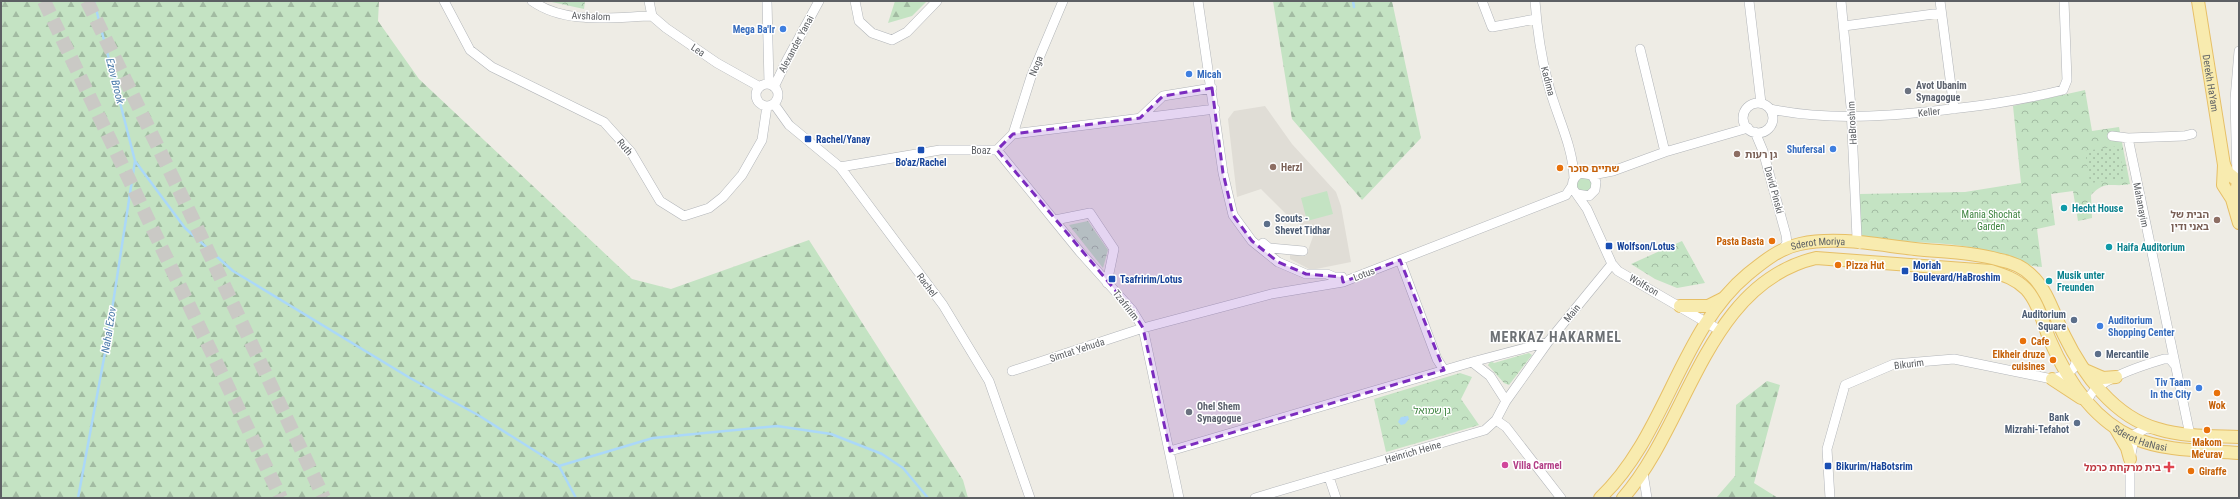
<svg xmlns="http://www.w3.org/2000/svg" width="2240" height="499" font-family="'Roboto Condensed','Noto Sans Hebrew',sans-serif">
<defs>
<pattern id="forest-firs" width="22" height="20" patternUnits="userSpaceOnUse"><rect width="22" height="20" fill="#c4e3c3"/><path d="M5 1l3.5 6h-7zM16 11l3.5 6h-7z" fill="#a2bba2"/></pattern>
<pattern id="park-crowns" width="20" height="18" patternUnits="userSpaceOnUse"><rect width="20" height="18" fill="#c4e3c3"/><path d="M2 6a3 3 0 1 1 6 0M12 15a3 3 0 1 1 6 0" fill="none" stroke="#a2bba2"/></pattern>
<pattern id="garden-dots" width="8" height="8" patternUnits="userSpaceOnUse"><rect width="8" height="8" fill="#c4e3c3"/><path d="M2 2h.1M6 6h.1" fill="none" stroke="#a2bba2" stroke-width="1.8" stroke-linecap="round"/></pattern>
</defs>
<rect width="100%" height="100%" fill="#eeece5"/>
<path fill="#e0ddd6" d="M1265,106L1292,144L1336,192L1341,206L1351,262L1311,270L1290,259V252L1306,256L1315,231L1293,221L1261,189L1237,197L1228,119L1234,111Z"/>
<path fill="#c4e3c3" d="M1589,177L1593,184L1589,192L1578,191L1575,183L1578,178Z
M1327,191L1333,214L1307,221L1301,198Z"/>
<path fill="url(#forest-firs)" d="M1,1H379L378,21L419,79L632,279L671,289L809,240L963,480L968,498H1Z
M895,1H927L912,16L888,23Z
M1273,1H1392L1421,138L1362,200L1292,119Z
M1767,381L1780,385L1754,483L1778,498H1716L1735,476L1736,405Z"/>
<path fill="url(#park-crowns)" d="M547,1H585L584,9Z
M2085,90L2092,131L2119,127L2130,184C2112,188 2106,179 2091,195L2092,218L2078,221L2073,191L2051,194L2055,225L2037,229L2042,267C2020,266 2002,253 1980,249C1943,241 1904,242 1866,241L1861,236L1859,194L1965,192L2021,183L2013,106Z
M1088,221L1108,250L1103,268L1069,225Z
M1682,241L1705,283L1677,288L1655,279L1631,264Z
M1529,353L1532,355L1509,385L1504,383L1488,365L1491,361L1494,363Z
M1460,373L1472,377L1461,399L1479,425L1386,452L1374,399Z"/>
<path fill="url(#garden-dots)" d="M2119,146L2124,179L2090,183L2085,151Z"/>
<path fill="#abd8f8" d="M1401,417L1408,416L1409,419L1405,424L1401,425L1398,422Z"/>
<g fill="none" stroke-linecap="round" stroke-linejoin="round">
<path stroke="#abd8f8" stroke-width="2.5" d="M1353,1L1354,7
M135,161L185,228L233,271L410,378L478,415L559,466L576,498
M559,466L653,438L777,426L831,434L882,454L903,468L928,498
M78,498L107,342L135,161L94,1"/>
<path stroke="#cac9c5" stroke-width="14" stroke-dasharray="14 7" stroke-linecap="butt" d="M44,1L281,498
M87,1L192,217L324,498"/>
<defs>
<path id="minor" d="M444,1L470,50L492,67L604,122L631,152L660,201L684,216L709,208L723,197L742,175L762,140L767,106
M532,1C566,25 613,17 652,16
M649,1L652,16L666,28L717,63L760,87
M767,1L769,84
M855,1L859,21L872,33L892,40L907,32L937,1
M1198,1L1223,173L1233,215L1252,241L1278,262L1306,274H1327L1334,277H1342L1343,280
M1482,1L1492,27L1536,19
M1535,1C1537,29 1541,56 1548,83C1556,115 1573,145 1574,178
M1749,1L1761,103
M1841,1L1851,107L1857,238L1860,244
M1940,1L1954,109
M1844,26L1941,13
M1640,49L1665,152
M756 95a11 11 0 1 1 22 0a11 11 0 1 1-22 0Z
M774,87L787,60L819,1
M1743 118a15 15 0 1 1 30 0a15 15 0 1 1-30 0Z
M774,104L789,125L840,167L943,305L989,381L1030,498
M1770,109C1824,120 1879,117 1934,111C1979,106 2019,101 2063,90L2067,80L2064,1
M1140,118L1163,96L1212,88
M1755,132L1763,151L1786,235L1787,243L1783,249
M1013,134L1031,77L1063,1
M2112,136L2128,138L2184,136L2192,134
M2128,138L2190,435
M997,150L1080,252L1132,310L1143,328L1179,498
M840,167L940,150H997L1013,134L1215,109
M1592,175L1613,171L1665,152L1748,128
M2237,179L2235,99L2239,51
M1577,194L1589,196L1595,190L1596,182L1592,175L1580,173C1574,177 1571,182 1573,189L1587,209L1612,264L1618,271L1721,331
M1055,220L1090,213L1114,249L1107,283
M1263,243L1269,248L1303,251
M1400,260L1437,359L1444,370
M1472,362L1490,376L1506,401
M1012,371L1143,328L1271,294L1343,282L1566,195L1572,186
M2088,403C2087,382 2147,364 2164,359H2170L2175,365
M1496,420L1506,427L1561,498
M1170,451L1472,362L1548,342
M1643,473L1647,498
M1329,477L1336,498
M1255,498L1485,430L1496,420L1506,401L1548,342L1612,264
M1830,498L1827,449L1845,385L1894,364L1954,359L2052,379C2064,376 2078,371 2076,357
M2130,498V459L2135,434L2147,428L2154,429"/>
<g id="major">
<path id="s1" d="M2198,1L2224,165L2223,185L2232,199L2239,223"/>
<path d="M2224,165L2228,173L2238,181L2234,205"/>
<path d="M1680,306H1708L1722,299"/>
<path d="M2087,371L2103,378L2116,377"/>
<path d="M2052,379L2081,398"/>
<path d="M2116,429L2127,448L2130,459"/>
<path id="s2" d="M1600,498C1666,436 1680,330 1748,274C1764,261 1780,248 1800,244C1837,236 1878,245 1915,249C1943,252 1973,252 2000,260C2011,262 2023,267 2031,275C2047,289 2054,315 2064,335C2083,374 2114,417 2158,429C2184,437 2212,436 2239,437"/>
<path id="s3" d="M1623,498C1689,423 1706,284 1816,258L1991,271C2004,275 2016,279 2026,289C2038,302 2043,323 2049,338C2066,378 2093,420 2134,438C2166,452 2205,450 2239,453"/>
</g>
</defs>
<use href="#minor" stroke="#b2b5b9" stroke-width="10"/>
<use href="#major" stroke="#e6bf66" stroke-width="14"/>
<use href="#minor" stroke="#fff" stroke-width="9"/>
<use href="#major" stroke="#f8ebaf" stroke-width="12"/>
</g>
<path fill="#7b2cbf" fill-opacity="0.2" stroke="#7b2cbf" stroke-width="3" stroke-dasharray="8 5" stroke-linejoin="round" d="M1212,88L1223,173L1233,215L1252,241L1278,262L1306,274L1342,277L1343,282L1400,260L1444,370L1170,451L1143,328L1132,310L997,150L1013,134L1140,118L1163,96Z"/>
<g fill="#3f7fe0" stroke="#fff" stroke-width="1.5">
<circle cx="783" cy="29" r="4"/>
<circle cx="1189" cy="74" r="4"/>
<circle cx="1833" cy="149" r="4"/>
<circle cx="2100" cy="326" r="4"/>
<circle cx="2199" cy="388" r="4"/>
</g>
<g fill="#6b7280" stroke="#fff" stroke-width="1.5">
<circle cx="1908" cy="91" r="4"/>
<circle cx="1189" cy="412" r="4"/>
</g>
<g fill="#1a4fb4" stroke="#fff" stroke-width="1.5">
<rect x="804" y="135" width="8" height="8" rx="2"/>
<rect x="917" y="146" width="8" height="8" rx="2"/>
<rect x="1605" y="242" width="8" height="8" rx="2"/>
<rect x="1901" y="267" width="8" height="8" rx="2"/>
<rect x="1108" y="275" width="8" height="8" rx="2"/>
<rect x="1824" y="462" width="8" height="8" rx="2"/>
</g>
<g fill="#8d6e63" stroke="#fff" stroke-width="1.5">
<circle cx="1737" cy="154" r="4"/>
<circle cx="1273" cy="167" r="4"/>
<circle cx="2217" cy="220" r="4"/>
</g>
<g fill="#e8710a" stroke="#fff" stroke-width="1.5">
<circle cx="1560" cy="168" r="4"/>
<circle cx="1772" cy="241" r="4"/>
<circle cx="1838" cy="265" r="4"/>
<circle cx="2023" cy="341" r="4"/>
<circle cx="2053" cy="360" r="4"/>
<circle cx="2217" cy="393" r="4"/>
<circle cx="2207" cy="430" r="4"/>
<circle cx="2191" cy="471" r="4"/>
</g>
<g fill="#0f9aa8" stroke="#fff" stroke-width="1.5">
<circle cx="2064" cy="208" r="4"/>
<circle cx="2109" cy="247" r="4"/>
<circle cx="2049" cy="281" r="4"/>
</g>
<g fill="#5c6f8a" stroke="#fff" stroke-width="1.5">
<circle cx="1267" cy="224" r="4"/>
<circle cx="2074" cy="320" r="4"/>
<circle cx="2098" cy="354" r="4"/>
<circle cx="2077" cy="423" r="4"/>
</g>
<circle fill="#d1479c" stroke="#fff" stroke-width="1.5" cx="1505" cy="465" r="4"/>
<path fill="#e0444e" stroke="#fff" stroke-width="1.5" d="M2167 461h4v4h4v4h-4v4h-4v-4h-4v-4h4z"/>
<g text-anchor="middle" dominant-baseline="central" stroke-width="3" stroke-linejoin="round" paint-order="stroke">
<g font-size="10" fill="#5d6064" stroke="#fff">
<text transform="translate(591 16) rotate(2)">Avshalom</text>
<text transform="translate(796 44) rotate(-62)">Alexander Yanai</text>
<text transform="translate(698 50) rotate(33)">Lea</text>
<text transform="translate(1036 66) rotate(-68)">Noga</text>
<text transform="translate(1548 81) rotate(75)">Kadima</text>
<text stroke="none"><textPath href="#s1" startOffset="83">Derekh HaYam</textPath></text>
<text transform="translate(1929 112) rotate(-6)">Keller</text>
<text transform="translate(1852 123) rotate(-93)">HaBroshim</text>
<text transform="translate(625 147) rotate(50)">Ruth</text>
<text x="981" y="150">Boaz</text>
<text transform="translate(1774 190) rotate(75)">David Pinski</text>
<text transform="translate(2141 205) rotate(79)">Mahanayim</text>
<text stroke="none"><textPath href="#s2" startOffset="349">Sderot Moriya</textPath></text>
<text transform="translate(1364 274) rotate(-21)">Lotus</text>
<text transform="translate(927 285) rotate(53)">Rachel</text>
<text transform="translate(1644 285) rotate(30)">Wolfson</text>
<text transform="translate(1126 305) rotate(52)">Tzafririm</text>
<text transform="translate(1572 313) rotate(-51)">Main</text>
<text transform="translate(1077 350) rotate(-18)">Simtat Yehuda</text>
<text transform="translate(1909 364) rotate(-7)">Bikurim</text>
<text stroke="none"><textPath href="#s3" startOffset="727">Sderot HaNasi</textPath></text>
<text transform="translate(1413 452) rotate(-16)">Heinrich Heine</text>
</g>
<g font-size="10" font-weight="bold" fill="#366cbe" stroke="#fff" text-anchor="end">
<text x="775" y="29">Mega Ba'Ir</text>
<text x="1197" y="74" text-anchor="start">Micah</text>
<text x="1825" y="149">Shufersal</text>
<text x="2108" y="320" text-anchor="start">Auditorium<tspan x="2108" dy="12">Shopping Center</tspan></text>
<text x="2191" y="382">Tiv Taam<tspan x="2191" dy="12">In the City</tspan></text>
</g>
<g font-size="10" font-weight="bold" fill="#5b616d" stroke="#fff" text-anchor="start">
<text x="1916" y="85">Avot Ubanim<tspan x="1916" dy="12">Synagogue</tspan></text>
<text x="1197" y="406">Ohel Shem<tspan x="1197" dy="12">Synagogue</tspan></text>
</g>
<g font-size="10" font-weight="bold" fill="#164399" stroke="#fff" text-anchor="start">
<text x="816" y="139">Rachel/Yanay</text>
<text x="921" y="162" text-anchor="middle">Bo'az/Rachel</text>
<text x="1617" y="246">Wolfson/Lotus</text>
<text x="1913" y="265">Moriah<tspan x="1913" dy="12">Boulevard/HaBroshim</tspan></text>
<text x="1120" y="279">Tsafririm/Lotus</text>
<text x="1836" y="466">Bikurim/HaBotsrim</text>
</g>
<g font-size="10" font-weight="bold" fill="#785e54" stroke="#fff" text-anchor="start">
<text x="1745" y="154">גן רעות</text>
<text x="1281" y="167">Herzl</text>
<text x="2209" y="214" text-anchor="end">הבית של<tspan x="2209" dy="12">באני ודין</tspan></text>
</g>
<g font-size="10" font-weight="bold" fill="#c56008" stroke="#fff" text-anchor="start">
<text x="1568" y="168">שתיים סוכר</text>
<text x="1764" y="241" text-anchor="end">Pasta Basta</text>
<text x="1846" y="265">Pizza Hut</text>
<text x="2031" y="341">Cafe</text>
<text x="2045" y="354" text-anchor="end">Elkheir druze<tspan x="2045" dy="12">cuisines</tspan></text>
<text x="2217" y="405" text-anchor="middle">Wok</text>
<text x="2207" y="442" text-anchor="middle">Makom<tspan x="2207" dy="12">Me'urav</tspan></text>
<text x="2199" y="471">Giraffe</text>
</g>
<g font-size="10" font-weight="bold" fill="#0d838f" stroke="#fff" text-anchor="start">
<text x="2072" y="208">Hecht House</text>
<text x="2117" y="247">Haifa Auditorium</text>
<text x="2057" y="275">Musik unter<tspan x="2057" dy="12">Freunden</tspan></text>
</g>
<g font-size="10" fill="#3d833f" stroke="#fff">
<text x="1991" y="214">Mania Shochat<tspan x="1991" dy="12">Garden</tspan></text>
<text x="1432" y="410">גן שמואל</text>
</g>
<g font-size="10" font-weight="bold" fill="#4e5e75" stroke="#fff" text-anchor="start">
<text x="1275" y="218">Scouts -<tspan x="1275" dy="12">Shevet Tidhar</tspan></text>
<text x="2066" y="314" text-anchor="end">Auditorium<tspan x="2066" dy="12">Square</tspan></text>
<text x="2106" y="354">Mercantile</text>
<text x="2069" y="417" text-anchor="end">Bank<tspan x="2069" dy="12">Mizrahi-Tefahot</tspan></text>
</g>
<g font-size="10" font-weight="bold" fill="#b23c85" stroke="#fff" text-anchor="start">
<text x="1513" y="465">Villa Carmel</text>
</g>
<g font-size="10" font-weight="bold" fill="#be3a42" stroke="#fff" text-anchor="end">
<text x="2161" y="467">בית מרקחת כרמל</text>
</g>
<g font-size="11" font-style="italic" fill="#4979a9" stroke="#fff">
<text transform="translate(115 81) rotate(76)">Ezov Brook</text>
<text transform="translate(109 330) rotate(-81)">Nahal Ezov</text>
</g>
<g font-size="14" font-weight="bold" letter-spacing="1" fill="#6e7276" stroke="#fff">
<text x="1556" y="337">MERKAZ HAKARMEL</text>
</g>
</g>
<rect width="2240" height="499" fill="none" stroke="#5d6064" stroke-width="4"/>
</svg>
